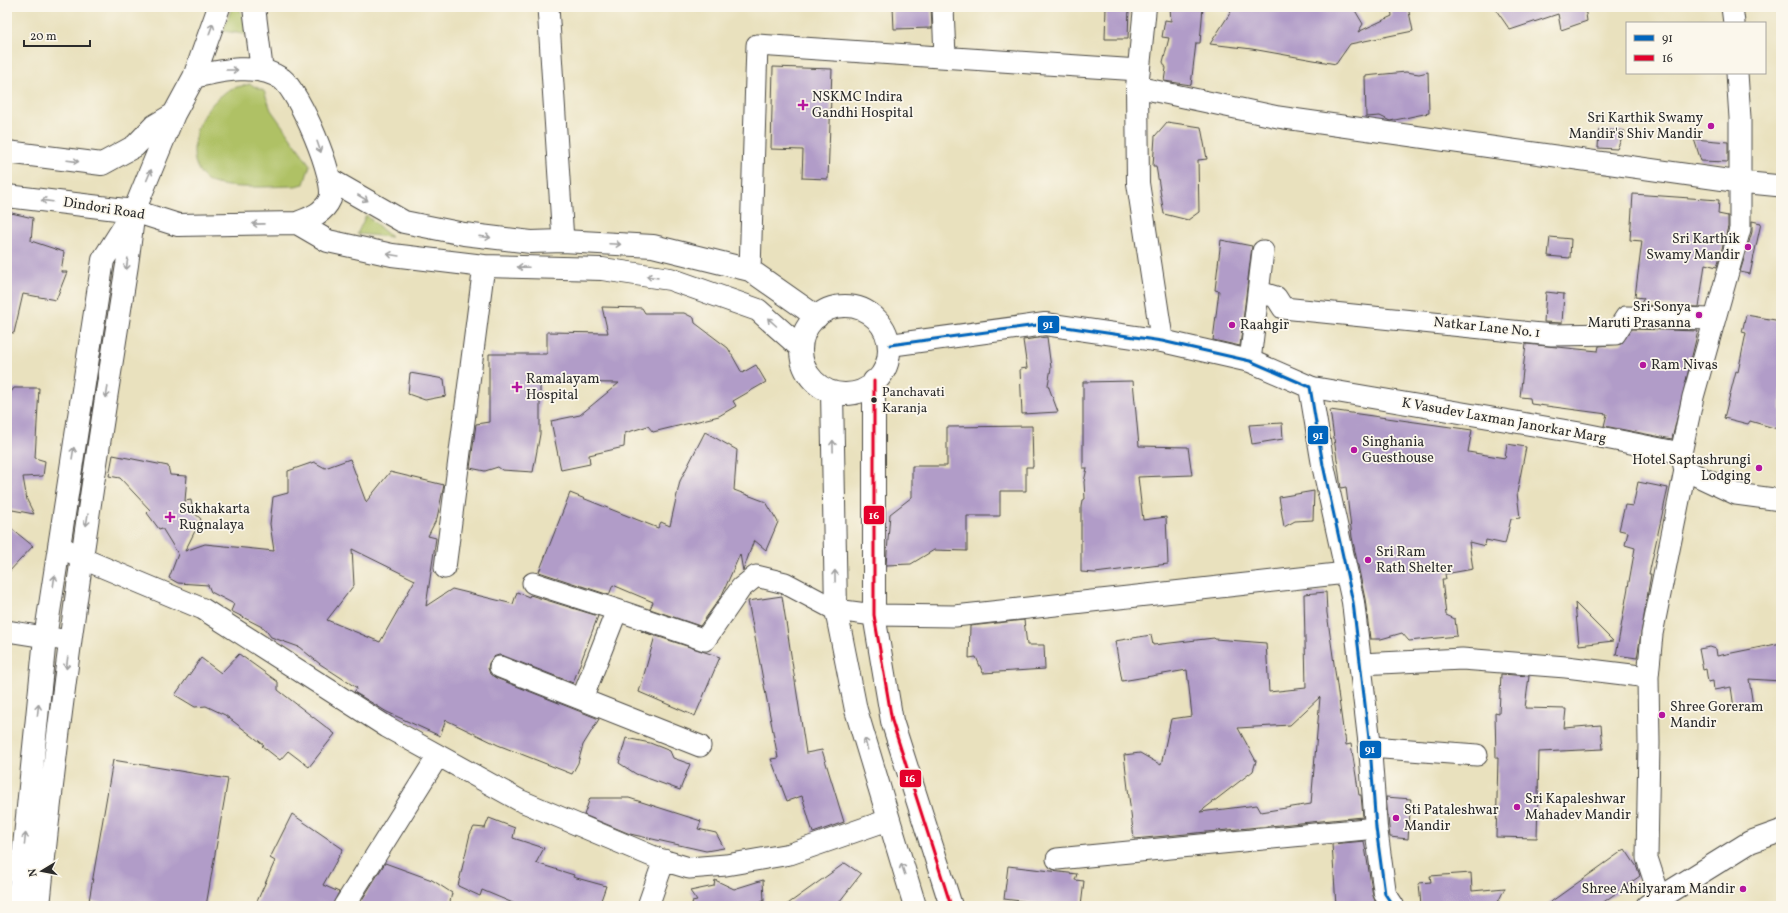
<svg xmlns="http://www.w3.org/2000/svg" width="1788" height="913" font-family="Vollkorn,serif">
<rect width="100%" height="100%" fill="#fbf7ec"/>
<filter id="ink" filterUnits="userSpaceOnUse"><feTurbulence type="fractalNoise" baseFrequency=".025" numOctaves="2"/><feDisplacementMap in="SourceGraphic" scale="8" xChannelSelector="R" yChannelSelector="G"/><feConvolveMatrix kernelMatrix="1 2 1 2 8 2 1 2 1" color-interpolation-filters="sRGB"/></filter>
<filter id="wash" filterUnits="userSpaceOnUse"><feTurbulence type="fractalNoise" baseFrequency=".012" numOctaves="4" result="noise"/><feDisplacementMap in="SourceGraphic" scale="16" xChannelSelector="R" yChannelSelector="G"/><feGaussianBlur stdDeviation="0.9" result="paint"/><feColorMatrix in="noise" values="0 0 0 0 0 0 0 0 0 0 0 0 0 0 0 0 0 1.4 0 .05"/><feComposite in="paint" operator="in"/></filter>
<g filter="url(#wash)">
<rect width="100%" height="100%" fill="#e9e1be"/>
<path fill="#afc165" stroke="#6d7648" d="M232,7H239L250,35L223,31Z
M250,84L264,91L271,110L310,165L304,184L295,186C274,186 223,191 207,180C199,174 194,163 194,153C193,127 205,107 227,91C233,87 243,86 250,84Z
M366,215L391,237L357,234Z"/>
<g id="blocks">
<path fill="#b19cc8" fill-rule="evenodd" d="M893,7H931L932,28L894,29Z
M1106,7H1129L1128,39H1105Z
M1170,7H1203L1200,43H1196L1191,85L1164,81L1166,68L1163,62L1169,38L1162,37L1165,20L1171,21Z
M1234,7H1353L1363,24L1358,32L1392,16L1391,7H1408L1413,31L1350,44L1336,64L1252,49L1210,44Z
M1494,7H1585L1587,21L1561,30L1558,14L1510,30Z
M773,67L832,69L828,179L802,178L803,150L771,149Z
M1406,72L1419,74L1428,72L1429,113L1390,121L1380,116L1366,117L1365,76Z
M1167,122L1201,127L1207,159L1198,160L1199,212L1188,220L1164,214L1156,166H1153L1155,136Z
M1599,130L1625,131L1617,149L1598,148Z
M1694,139L1728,142V162L1701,161Z
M1633,194L1719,200L1718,214L1728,216V227L1717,267L1705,264L1699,307L1640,305L1644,298L1635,297L1642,241L1630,240Z
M7,212L33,218L31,241L64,252L61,272H67L56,300L23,294L14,333L7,332Z
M1752,221L1761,223L1750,274L1740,272L1752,232Z
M1550,237L1571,239L1570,258L1548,256Z
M1221,240L1252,246L1240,346L1213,340L1219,291L1215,290Z
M1546,292L1564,294L1562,323L1544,322Z
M602,307L642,308L645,313H684L694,318L695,323L728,348L742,373L756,365L766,382L733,401L736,406L719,416L653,432L648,426L625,433L624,447L589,455L590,464L561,470L551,421L580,415L619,383L540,382V434L533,472L502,470L498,467L485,471L470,468L476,424L489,422V354H547V332L608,333Z
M1746,315L1781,321V430L1750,421L1748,424L1724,418L1736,371L1738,372L1746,333L1742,332Z
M1632,329L1698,331L1672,439L1604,426L1607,414L1531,404L1530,398L1520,397L1526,344L1598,351L1599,346L1621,344Z
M1047,337L1051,368L1048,385L1058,412L1022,414L1020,369L1027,368L1023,340Z
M410,373L444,379L446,396L425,400L408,394Z
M1133,381L1139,446L1188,447L1192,475L1138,477L1143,520L1166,517L1168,564L1095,573L1081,572V507L1082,500L1085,499L1084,482L1087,468H1083V382Z
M14,388H39L35,458L45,461L43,476L23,477L27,500L34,514L7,509V392H11Z
M1330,410L1472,430L1468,452L1505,458L1507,444L1526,447L1517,493L1520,518L1511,519L1505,544L1486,540L1485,546L1469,542L1473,569L1445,574L1446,579H1442L1446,615L1455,619L1457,636L1409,641L1402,633L1381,639H1370L1365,599L1352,537L1346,487L1341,488Z
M1282,423L1283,439L1252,444L1249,425Z
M1032,426L1033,467H1026V491H1000V516H967V551L934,550L911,564L886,565L890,514L912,497V466H947V427Z
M705,432L737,450L734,490L766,502L778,522L766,550L754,540L743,571L740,554L722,595L700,626L650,609L653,602L613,585L609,595L539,572L570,493L658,528L661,522L670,526L680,481Z
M113,455L168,466L170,475L187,476L185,501L191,500L193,512L201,519L185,551L205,544L274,551L270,524L273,497L288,493V471L314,462L325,468L350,459L366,502L390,472L444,485L437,518L428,536L436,538L426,606L452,589L513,604L517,592L529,597L530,595L598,616L573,683L504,656L499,655L493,657L489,663L488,668L490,674L496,678L599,719L583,745L578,763L572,774L498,745L446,720L440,736L387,712L354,692L357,688L320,664L299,647L271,637L264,628L231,611L234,604L211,592L208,585L178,583L169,578L178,554L162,528L159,529L147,513L150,510L120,478L109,476ZM352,549L415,580L380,642L327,620L354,585Z
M1638,482L1668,488L1649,574H1651L1637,658L1616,655L1635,548L1625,545L1628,532L1619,530L1625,505L1633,506Z
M1314,491L1313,520L1295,521L1284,527L1279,497Z
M7,525L33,546L7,574Z
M1326,592L1327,613L1344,736H1345L1346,745L1351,744L1359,795H1361L1363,817L1134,839L1124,755L1140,753L1161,765L1171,719L1192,716L1187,670L1122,681L1115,641L1151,635L1153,645L1214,638L1215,639L1266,643L1269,692L1306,688L1304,594ZM1320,697L1311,804L1261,812L1257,805L1200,812L1253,771L1256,761L1238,728L1290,725Z
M782,596L806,753L822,750L844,822L813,833L802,796L787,801L771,759L778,758L748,601Z
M1575,603L1613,641L1579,645Z
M1024,620L1027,645H1044L1045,669L983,673L976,657L969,658L970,626Z
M641,631L720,657L695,716L639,692L655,636Z
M1781,643V681L1749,679L1753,706L1734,708L1731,687L1714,690L1713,681L1708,682L1706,669L1703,670L1699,649L1710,647L1716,649L1717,656Z
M239,654L278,682V690L335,734L309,767L288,751L280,760L262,746L264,745L225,715L206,706L195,707L175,695L201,658L221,673Z
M1501,674L1529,676L1525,708L1566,709L1564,728L1601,725L1603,749L1539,752L1537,838L1496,837L1498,758H1496L1495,712L1499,713Z
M626,738L650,743L670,751L673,758L690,764L680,790L636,774L619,763Z
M113,760L228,779L206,906H121L89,901Z
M1386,797L1411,799L1408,839L1390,837Z
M590,798H629L701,821L698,829L716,833L724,848L706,851L630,834L584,815Z
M292,814L343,849L323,885L339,892L332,906H255L275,861L270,858Z
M489,818L515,828L513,838L544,848L536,863L574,875L573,877L606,886L599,906H520L482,890L480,896L458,886L470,834L474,827L485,828Z
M1364,841L1373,896L1377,906H1336L1332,844Z
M1625,849L1637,867L1640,876L1598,906H1545Z
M385,863L432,880L452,893L449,906H358Z
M845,863L861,874L836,906H785Z
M1008,866L1077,874L1075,880L1084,881L1081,906H1061L1004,899Z
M1471,873L1472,891L1505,888L1496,906H1421L1419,883L1431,882L1430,876Z
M715,880L734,889L763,880L764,901L761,902L770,906H693L692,902L697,901L690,891L714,886Z"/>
</g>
</g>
<g filter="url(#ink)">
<use href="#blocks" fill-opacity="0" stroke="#484641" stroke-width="1"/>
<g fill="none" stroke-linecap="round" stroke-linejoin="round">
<defs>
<path id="street" d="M548,7L563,241
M943,7L945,57
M1732,7L1734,23
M1137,87L1278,117L1740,182L1781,186
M750,270L757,45L1139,70
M1259,292L1276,297L1283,308L1552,335L1615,334L1626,317L1714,319
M1250,361L1263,251
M1310,387L1580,433L1681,453L1685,470L1652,634L1648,677L1649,743L1647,858L1660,898
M1681,453L1693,397L1740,229V118L1737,73
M1685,470L1736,494L1781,500
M59,545L81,558L203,609L387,727L519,800L659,859L689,868L726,865L790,854L888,820
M445,568L484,266
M533,583L617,610L705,640L741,588L756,576L785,583L836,610L874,615L955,616L1346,573
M7,631L70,641
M1360,664L1462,659L1566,667L1648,677
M500,667L700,746
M582,699L617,610
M1370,747L1477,755
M1057,859L1376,828
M344,906L438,756
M648,906L664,860"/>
<path id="secondary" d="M1145,7L1137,87L1138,183L1162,341
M890,345L1045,324L1162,341L1250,361L1310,387L1323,465L1353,602L1370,747L1376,828L1385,894L1393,906
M1647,906L1750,842L1781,831"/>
<path id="primary" d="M254,7L262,71
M7,152L102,164L135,146L154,126L174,114
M329,179L404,222L464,234L531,242L563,241L653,246L750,270L817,317
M7,196L134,211L178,225L297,223C310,218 324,213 330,199C337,179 299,92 282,79C257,62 220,71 194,77
M297,223L328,241L392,255L484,266L602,269L670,279L758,310L801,348
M801 350a44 44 0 1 1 88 0a44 44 0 1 1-88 0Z
M874,381V615L892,721L951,906
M832,392L836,610L856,710L915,906
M18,906L45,638L103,260L134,211L174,114L194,77L219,7
M39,906C60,691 93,478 127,265L133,218"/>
</defs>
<use href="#street" stroke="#484641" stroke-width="23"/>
<use href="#secondary" stroke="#484641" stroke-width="24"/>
<use href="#primary" stroke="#484641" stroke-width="24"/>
<use href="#street" stroke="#fff" stroke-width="21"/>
<use href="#secondary" stroke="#fff" stroke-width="22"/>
<use href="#primary" stroke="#fff" stroke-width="22"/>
<defs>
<path id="bus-1" d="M890,345L1045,324L1162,341L1250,361L1310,387L1323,465L1353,602L1370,747L1376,828L1385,894L1393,906"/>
<path id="bus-2" d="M874,381V615L892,721L951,906"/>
</defs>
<use href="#bus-1" stroke="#fbf7ec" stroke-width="6"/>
<use href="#bus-2" stroke="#fbf7ec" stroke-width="6"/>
<use href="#bus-1" stroke="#0065bd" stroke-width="3"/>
<use href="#bus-2" stroke="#e4002b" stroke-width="3"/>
</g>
<defs><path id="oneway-shaft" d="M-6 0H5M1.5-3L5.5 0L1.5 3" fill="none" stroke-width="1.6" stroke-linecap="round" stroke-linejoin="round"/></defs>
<g stroke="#a0a0a0">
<use href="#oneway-shaft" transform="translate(211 29) rotate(-70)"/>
<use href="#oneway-shaft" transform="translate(232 70)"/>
<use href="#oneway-shaft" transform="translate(319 147) rotate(71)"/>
<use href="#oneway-shaft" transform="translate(73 161) rotate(7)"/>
<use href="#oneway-shaft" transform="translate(149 175) rotate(-67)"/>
<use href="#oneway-shaft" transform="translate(363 198) rotate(30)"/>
<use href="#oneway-shaft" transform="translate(47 201) rotate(-173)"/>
<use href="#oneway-shaft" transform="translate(258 224) rotate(179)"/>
<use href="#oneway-shaft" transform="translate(485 237) rotate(6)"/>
<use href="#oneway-shaft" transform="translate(615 244) rotate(3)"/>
<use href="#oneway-shaft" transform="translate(393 255) rotate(-171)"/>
<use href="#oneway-shaft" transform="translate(127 264) rotate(98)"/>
<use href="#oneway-shaft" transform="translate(523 267) rotate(-178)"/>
<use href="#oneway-shaft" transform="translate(652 277) rotate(-172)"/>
<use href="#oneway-shaft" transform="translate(772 322) rotate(-138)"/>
<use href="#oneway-shaft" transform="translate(107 392) rotate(99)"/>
<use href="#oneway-shaft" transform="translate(833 446) rotate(-91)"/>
<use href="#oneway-shaft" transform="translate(73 453) rotate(-81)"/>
<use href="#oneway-shaft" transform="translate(87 520) rotate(99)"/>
<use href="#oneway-shaft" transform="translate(835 576) rotate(-91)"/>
<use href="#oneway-shaft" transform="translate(54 581) rotate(-82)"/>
<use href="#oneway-shaft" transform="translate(67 663) rotate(97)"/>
<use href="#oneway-shaft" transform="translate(38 710) rotate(-84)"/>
<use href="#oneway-shaft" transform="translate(866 744) rotate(-106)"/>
<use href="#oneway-shaft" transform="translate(25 839) rotate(-84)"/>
<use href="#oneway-shaft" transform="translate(903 869) rotate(-108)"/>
</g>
</g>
<g fill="#b5179e" stroke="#fbf7ec" stroke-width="1.5">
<path d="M801 99h4v4h4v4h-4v4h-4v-4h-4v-4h4z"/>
<circle cx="1711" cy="126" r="4"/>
<circle cx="1748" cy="247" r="4"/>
<circle cx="1699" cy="315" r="4"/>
<circle cx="1232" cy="325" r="4"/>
<circle cx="1643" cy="365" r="4"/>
<path d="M515 381h4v4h4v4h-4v4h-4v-4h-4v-4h4z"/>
<circle cx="1354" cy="450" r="4"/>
<circle cx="1759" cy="468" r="4"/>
<path d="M168 511h4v4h4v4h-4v4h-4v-4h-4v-4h4z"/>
<circle cx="1368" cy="560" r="4"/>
<circle cx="1662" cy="715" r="4"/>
<circle cx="1517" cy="807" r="4"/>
<circle cx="1396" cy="818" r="4"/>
<circle cx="1743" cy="889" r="4"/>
</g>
<circle fill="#2b2b2b" stroke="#fbf7ec" stroke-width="1.5" cx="874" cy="400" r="3.5"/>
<g text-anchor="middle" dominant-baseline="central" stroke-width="3.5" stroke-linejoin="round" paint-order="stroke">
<g font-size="13" fill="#2b2b2b" stroke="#fbf7ec" text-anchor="start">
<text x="882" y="393">Panchavati<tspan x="882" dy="16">Karanja</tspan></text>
</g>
<g font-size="14" fill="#2b2b2b" stroke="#fbf7ec" text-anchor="start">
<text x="812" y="97">NSKMC Indira<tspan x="812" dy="16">Gandhi Hospital</tspan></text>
<text x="1703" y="118" text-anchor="end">Sri Karthik Swamy<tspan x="1703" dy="16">Mandir's Shiv Mandir</tspan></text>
<text x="1740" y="239" text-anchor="end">Sri Karthik<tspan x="1740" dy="16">Swamy Mandir</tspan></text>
<text x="1691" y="307" text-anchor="end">Sri Sonya<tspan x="1691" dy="16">Maruti Prasanna</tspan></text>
<text x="1240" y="325">Raahgir</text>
<text x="1651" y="365">Ram Nivas</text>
<text x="526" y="379">Ramalayam<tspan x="526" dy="16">Hospital</tspan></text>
<text x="1362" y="442">Singhania<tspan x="1362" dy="16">Guesthouse</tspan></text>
<text x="1751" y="460" text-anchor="end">Hotel Saptashrungi<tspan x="1751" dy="16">Lodging</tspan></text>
<text x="179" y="509">Sukhakarta<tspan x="179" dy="16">Rugnalaya</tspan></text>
<text x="1376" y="552">Sri Ram<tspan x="1376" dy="16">Rath Shelter</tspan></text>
<text x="1670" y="707">Shree Goreram<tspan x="1670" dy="16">Mandir</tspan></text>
<text x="1525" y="799">Sri Kapaleshwar<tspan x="1525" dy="16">Mahadev Mandir</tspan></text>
<text x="1404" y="810">Sti Pataleshwar<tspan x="1404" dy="16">Mandir</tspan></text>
<text x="1735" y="889" text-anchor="end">Shree Ahilyaram Mandir</text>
</g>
<g font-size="14" fill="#2b2b2b" stroke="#fbf7ec">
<text transform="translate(104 209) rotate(9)">Dindori Road</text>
<text transform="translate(1487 328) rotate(6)">Natkar Lane No. 1</text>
<text transform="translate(1504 421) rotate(10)">K Vasudev Laxman Janorkar Marg</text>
</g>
</g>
<g stroke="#fbf7ec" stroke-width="1.5">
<rect x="1037" y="315" width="23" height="19" rx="4" fill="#0065bd"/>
<rect x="1307" y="425" width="22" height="20" rx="4" fill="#0065bd"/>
<rect x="863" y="505" width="22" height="20" rx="4" fill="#e4002b"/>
<rect x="1359" y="740" width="23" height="19" rx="4" fill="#0065bd"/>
<rect x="899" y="769" width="23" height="19" rx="4" fill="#e4002b"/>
</g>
<g font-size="11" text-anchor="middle" font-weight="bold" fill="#fff">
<text x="1048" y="328">91</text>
<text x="1318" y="439">91</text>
<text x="874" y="519">16</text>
<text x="1370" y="753">91</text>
<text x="910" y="782">16</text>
</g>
<rect width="1788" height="913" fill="none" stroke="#fbf7ec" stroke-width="24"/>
<rect x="1626" y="22" width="140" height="52" fill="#fbf7ec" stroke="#a8a59f"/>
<rect x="1634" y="35" width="20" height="6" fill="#0065bd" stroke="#a8a59f"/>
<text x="1662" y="42" font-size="12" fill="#2b2b2b">91</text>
<rect x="1634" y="55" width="20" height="6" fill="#e4002b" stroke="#a8a59f"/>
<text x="1662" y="62" font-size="12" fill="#2b2b2b">16</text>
<g transform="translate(42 871) rotate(260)" stroke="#fbf7ec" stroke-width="3" paint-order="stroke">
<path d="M0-3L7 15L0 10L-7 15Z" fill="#2b2b2b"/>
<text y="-6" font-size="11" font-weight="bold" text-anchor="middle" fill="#2b2b2b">N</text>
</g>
<path d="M24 40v6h66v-6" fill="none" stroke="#2b2b2b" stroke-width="2"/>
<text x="30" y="40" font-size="12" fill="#2b2b2b" stroke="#fbf7ec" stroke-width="3" paint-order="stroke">20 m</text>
</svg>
